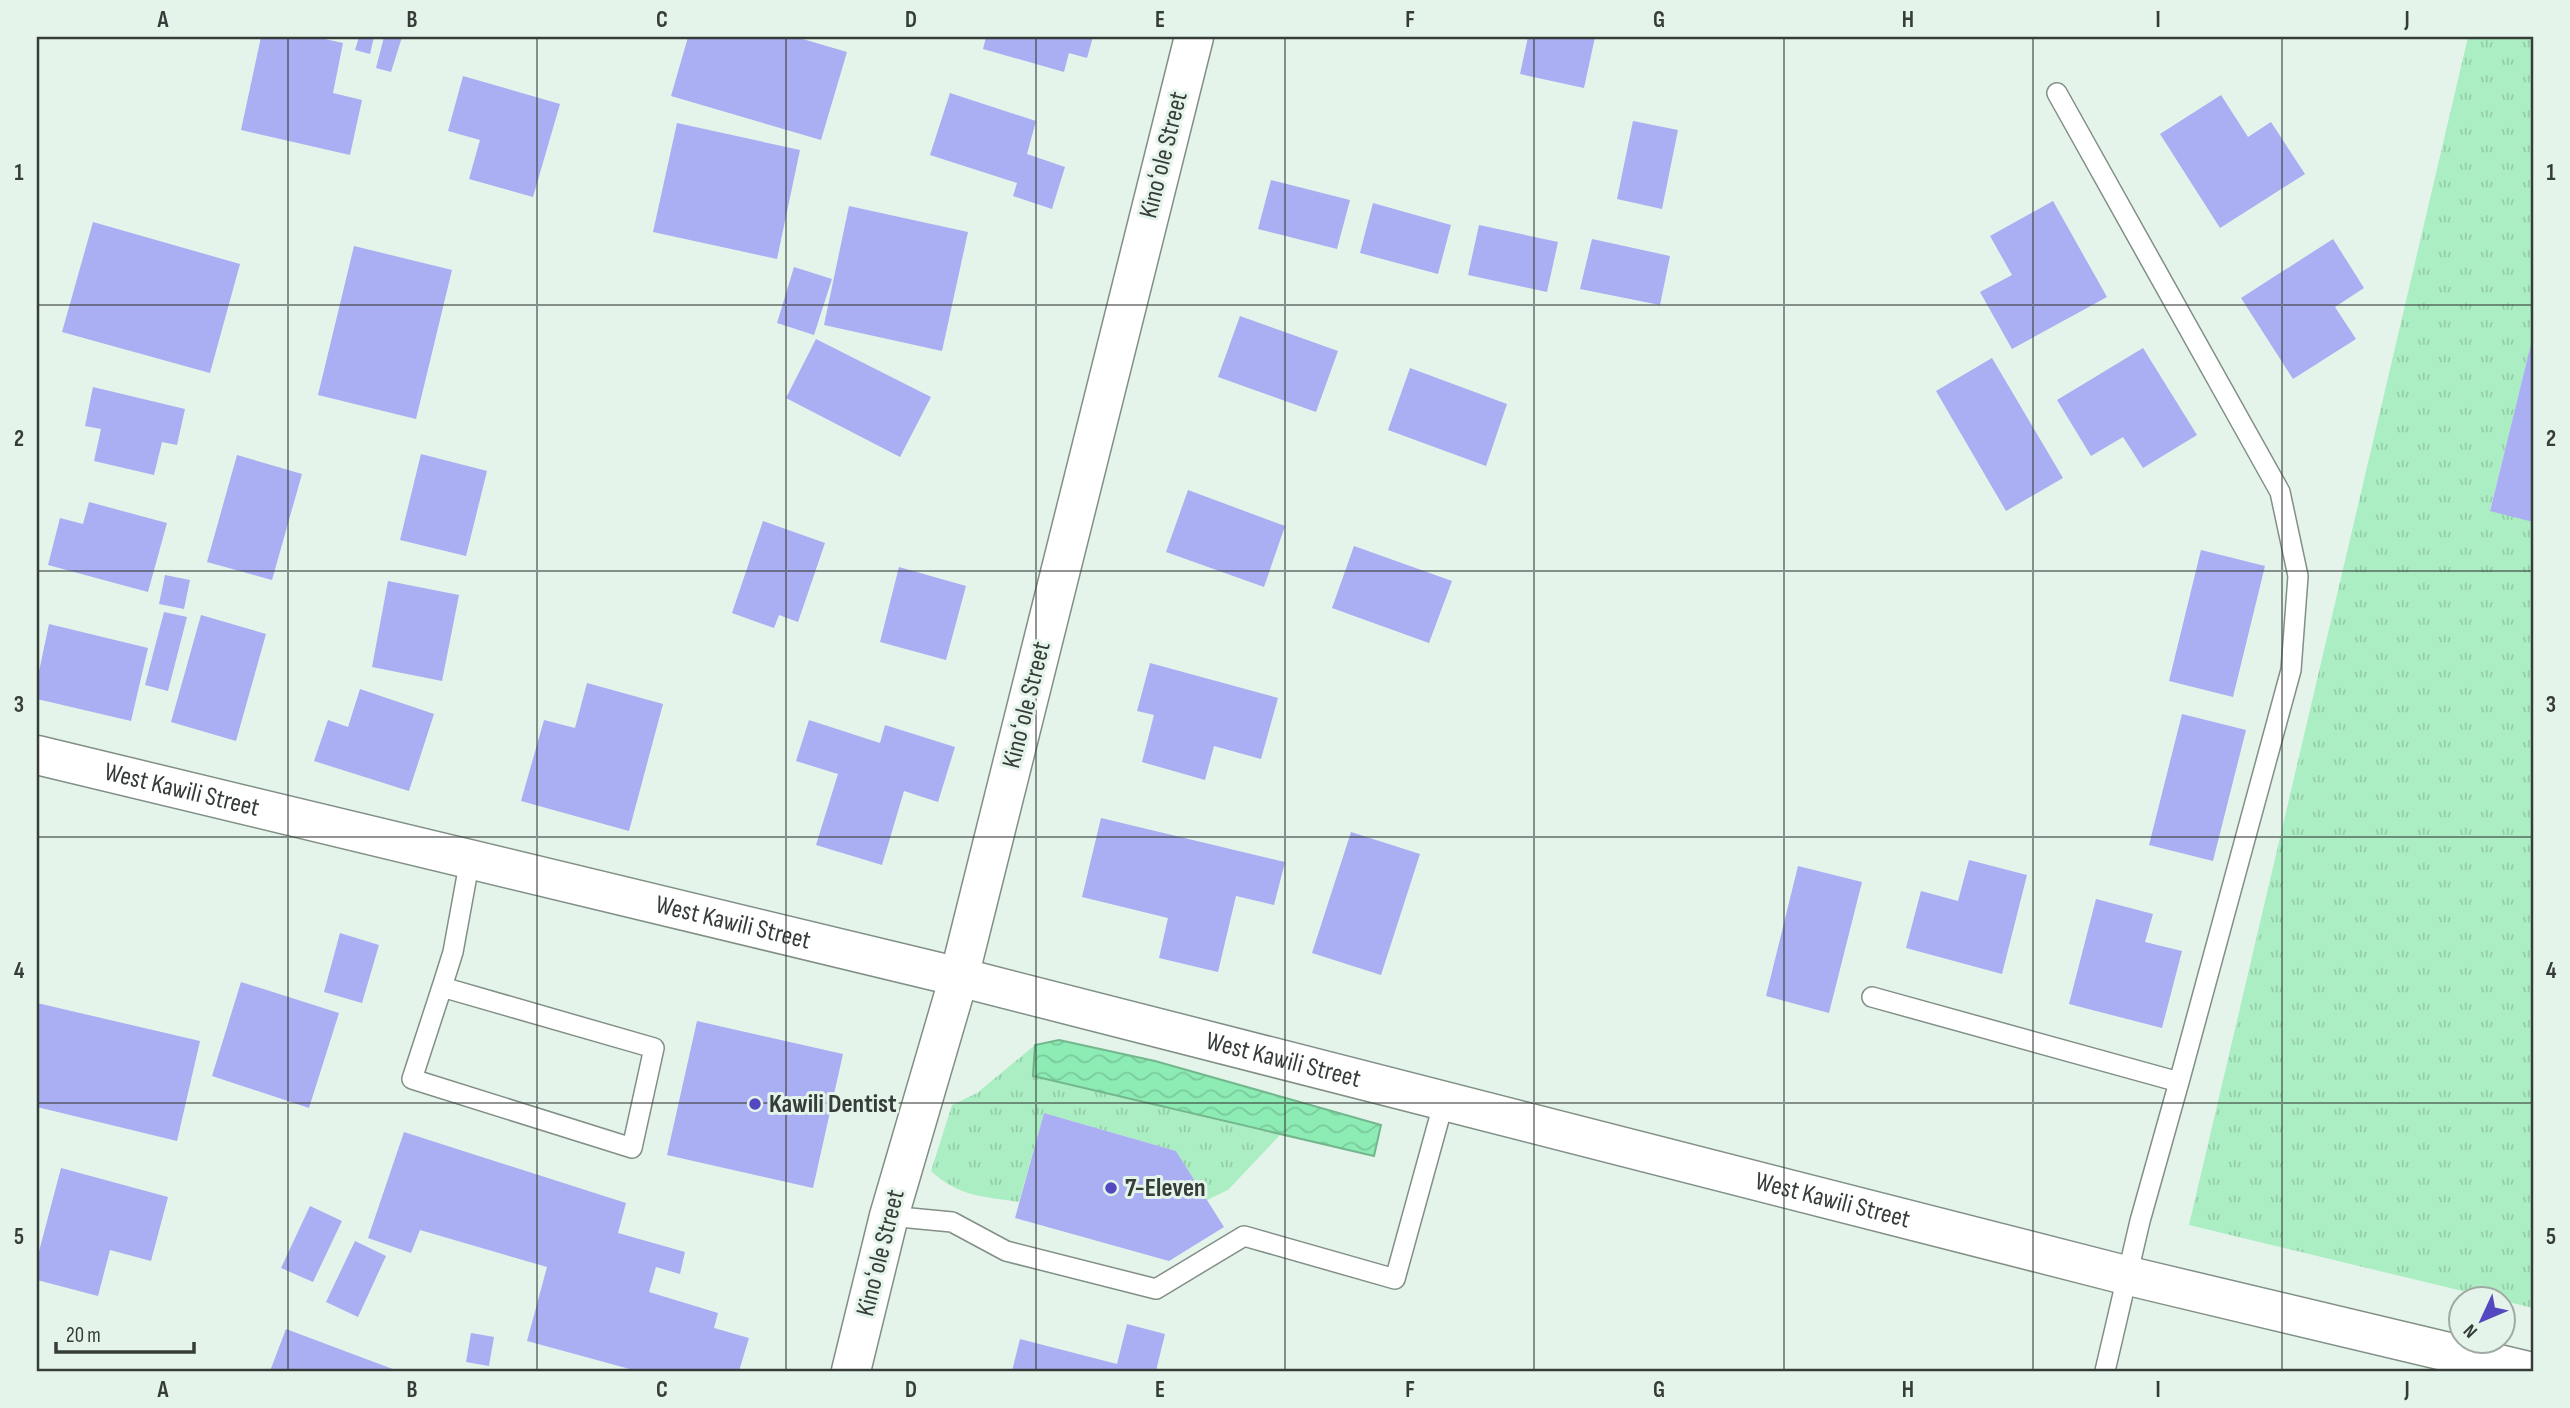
<svg xmlns="http://www.w3.org/2000/svg" width="2570" height="1408" font-family="'Sofia Sans Condensed',sans-serif">
<defs>
<pattern id="grass-tufts" width="24" height="20" patternUnits="userSpaceOnUse" patternTransform="scale(1.75)"><rect width="24" height="20" fill="#abeec3"/><path d="M3 7l-1-3M5 7V3M7 7l1-3M15 17l-1-3M17 17v-4M19 17l1-3" fill="none" stroke="#94cda8"/></pattern>
<pattern id="water-waves" width="16" height="10" patternUnits="userSpaceOnUse" patternTransform="scale(1.75)"><rect width="16" height="10" fill="#8decb3"/><path d="M0 5q4-4 8 0t8 0" fill="none" stroke="#7acb9b"/></pattern>
</defs>
<rect width="100%" height="100%" fill="#e5f4ea"/>
<path fill="url(#grass-tufts)" d="M2468,37H2533V337L2490,510L2533,522V1308L2189,1225Z
M1035,1045L1033,1076L1280,1135L1228,1190L1207,1200L1176,1151L1044,1113L1019,1202C982,1196 959,1197 931,1171L952,1105L977,1093Z"/>
<path fill="url(#water-waves)" stroke="#73b78e" stroke-width="2" d="M1059,1040L1155,1061L1381,1125L1374,1156L1033,1076L1035,1045Z"/>
<path fill="#aaaef2" d="M261,37H316L343,43L333,93L362,100L350,155L241,130Z
M359,37H374L370,54L355,50Z
M384,37H402L391,72L376,68Z
M688,37H796L847,52L821,140L671,96Z
M986,37H1093L1087,58L1069,53L1064,72L983,49Z
M1528,37H1595L1584,88L1520,74Z
M463,76L560,104L533,197L469,179L480,140L448,131Z
M950,93L1036,121L1027,154L1065,167L1052,209L1013,196L1017,183L930,155Z
M2221,95L2248,137L2271,122L2305,174L2220,228L2160,134Z
M1633,121L1678,130L1662,209L1617,199Z
M677,123L800,150L777,259L653,232Z
M1271,180L1350,200L1337,249L1258,229Z
M2053,201L2107,297L2012,349L1980,292L2012,275L1990,236Z
M1373,203L1451,225L1438,274L1360,253Z
M849,206L968,232L942,351L824,325Z
M93,222L240,264L210,373L62,332Z
M1479,225L1558,242L1547,292L1468,275Z
M1592,239L1670,256L1660,305L1580,289Z
M2333,239L2364,288L2335,307L2356,339L2293,379L2241,298Z
M354,246L452,270L416,419L318,395Z
M794,267L832,279L814,335L777,323Z
M1240,316L1338,351L1316,412L1218,377Z
M816,339L931,397L900,457L786,398Z
M2532,340L2533,341V522L2490,511Z
M2143,348L2197,435L2143,468L2123,437L2091,456L2057,400Z
M1992,358L2063,478L2006,511L1936,391Z
M1410,368L1507,404L1486,466L1388,430Z
M93,387L185,409L177,445L162,442L154,475L94,461L101,429L85,426Z
M421,454L487,471L466,556L400,540Z
M237,455L302,474L272,580L207,562Z
M1188,490L1285,526L1264,587L1166,552Z
M89,502L167,523L148,592L48,565L60,518L83,524Z
M763,521L825,543L798,622L779,615L774,628L732,613Z
M1354,546L1452,581L1429,643L1332,608Z
M2201,550L2265,566L2233,697L2169,681Z
M899,567L966,586L946,660L880,642Z
M165,575L190,580L184,609L159,604Z
M388,581L459,595L442,681L372,667Z
M164,612L187,617L168,691L145,685Z
M201,615L266,634L236,741L171,722Z
M49,624L148,648L131,721L37,699V681Z
M1150,663L1278,698L1261,759L1214,746L1205,780L1142,762L1154,715L1137,711Z
M587,683L663,704L629,831L521,801L544,720L575,728Z
M360,689L434,714L409,791L314,761L328,720L348,727Z
M2182,714L2246,730L2213,861L2149,845Z
M809,720L880,743L885,725L955,747L938,802L904,791L882,865L816,845L838,774L796,761Z
M1101,818L1285,862L1274,905L1236,896L1218,972L1159,958L1168,918L1082,897Z
M1351,832L1420,854L1381,975L1312,953Z
M1969,860L2027,875L2002,974L1906,948L1921,891L1958,901Z
M1798,866L1862,882L1829,1013L1766,996Z
M2096,899L2153,914L2145,942L2182,951L2162,1028L2069,1004Z
M340,933L379,945L362,1003L324,992Z
M241,982L339,1013L309,1108L212,1076Z
M37,1003L200,1041L177,1141L37,1107Z
M697,1021L843,1054L813,1188L667,1155Z
M1044,1113L1176,1151L1224,1227L1169,1261L1015,1218Z
M404,1132L626,1203L618,1233L685,1252L680,1274L656,1267L649,1292L718,1313L714,1328L749,1338L739,1371H637L527,1341L547,1267L420,1230L411,1253L368,1238Z
M61,1168L168,1197L151,1261L110,1250L98,1296L37,1280V1259Z
M310,1206L342,1221L313,1282L281,1268Z
M355,1241L386,1256L358,1317L326,1302Z
M1127,1324L1165,1334L1156,1371H1012L1020,1339L1117,1364Z
M286,1329L398,1371H270Z
M471,1333L494,1337L489,1366L466,1362Z"/>
<g fill="none" stroke-linecap="round" stroke-linejoin="round">
<defs>
<path id="service" d="M442,987L654,1048L632,1148L412,1079Z
M442,987L453,952L470,859
M1872,997L2179,1082L2291,670L2298,576L2280,492L2057,93
M889,1216L952,1222L1006,1251L1156,1289L1244,1236L1395,1279L1444,1101
M2105,1371L2140,1221L2179,1082"/>
<g id="tertiary">
<path id="s1" d="M37,755L959,977L2129,1276L2528,1371"/>
<path d="M851,1371L889,1216L959,977L1194,37"/>
</g>
</defs>
<use href="#service" stroke="#818f86" stroke-width="22"/>
<use href="#tertiary" stroke="#818f86" stroke-width="41"/>
<use href="#service" stroke="#fff" stroke-width="19"/>
<use href="#tertiary" stroke="#fff" stroke-width="38"/>
</g>
<path fill="none" stroke="#363c38" stroke-width="2" stroke-opacity="0.55" d="M288,37V1371M537,37V1371M786,37V1371M1036,37V1371M1285,37V1371M1534,37V1371M1784,37V1371M2033,37V1371M2282,37V1371M37,305H2533M37,571H2533M37,837H2533M37,1103H2533"/>
<g fill="#5348bf" stroke="#e5f4ea" stroke-width="2.5">
<circle cx="755" cy="1104" r="7"/>
<circle cx="1111" cy="1188" r="7"/>
</g>
<g text-anchor="middle" dominant-baseline="central" stroke-width="6" stroke-linejoin="round" paint-order="stroke">
<g font-size="26" fill="#363c38" stroke="#e5f4ea">
<text transform="translate(1164 155) rotate(-76)">Kinoʻole Street</text>
<text transform="translate(1027 705) rotate(-76)">Kinoʻole Street</text>
<text stroke="none"><textPath href="#s1" startOffset="149">West Kawili Street</textPath></text>
<text stroke="none"><textPath href="#s1" startOffset="716">West Kawili Street</textPath></text>
<text stroke="none"><textPath href="#s1" startOffset="1283">West Kawili Street</textPath></text>
<text stroke="none"><textPath href="#s1" startOffset="1850">West Kawili Street</textPath></text>
<text transform="translate(881 1253) rotate(-76)">Kinoʻole Street</text>
</g>
<g font-size="26" font-weight="bold" fill="#363c38" stroke="#e5f4ea" text-anchor="start">
<text x="769" y="1104">Kawili Dentist</text>
<text x="1125" y="1188">7-Eleven</text>
</g>
</g>
<rect width="2570" height="1408" fill="none" stroke="#e5f4ea" stroke-width="77"/>
<g transform="translate(2482 1320) rotate(226)"><circle r="33" fill="#e5f4ea" stroke="#9faaa3" stroke-width="2"/>
<path d="M0-5L12 26L0 18L-12 26Z" fill="#5348bf"/>
<text y="-10" font-size="19" font-weight="bold" text-anchor="middle" fill="#363c38">N</text>
</g>
<path d="M56 1342v10h138v-10" fill="none" stroke="#363c38" stroke-width="3.5"/>
<text x="66" y="1342" font-size="21" fill="#363c38" stroke="#e5f4ea" stroke-width="5" paint-order="stroke">20 m</text>
<rect x="38" y="38" width="2494" height="1332" fill="none" stroke="#363c38" stroke-width="2.5"/>
<g font-size="23" text-anchor="middle" font-weight="bold" fill="#363c38">
<text x="163" y="27">A</text>
<text x="412" y="27">B</text>
<text x="662" y="27">C</text>
<text x="911" y="27">D</text>
<text x="1160" y="27">E</text>
<text x="1410" y="27">F</text>
<text x="1659" y="27">G</text>
<text x="1908" y="27">H</text>
<text x="2158" y="27">I</text>
<text x="2407" y="27">J</text>
<text x="19" y="180">1</text>
<text x="2551" y="180">1</text>
<text x="19" y="446">2</text>
<text x="2551" y="446">2</text>
<text x="19" y="712">3</text>
<text x="2551" y="712">3</text>
<text x="19" y="978">4</text>
<text x="2551" y="978">4</text>
<text x="19" y="1244">5</text>
<text x="2551" y="1244">5</text>
<text x="163" y="1397">A</text>
<text x="412" y="1397">B</text>
<text x="662" y="1397">C</text>
<text x="911" y="1397">D</text>
<text x="1160" y="1397">E</text>
<text x="1410" y="1397">F</text>
<text x="1659" y="1397">G</text>
<text x="1908" y="1397">H</text>
<text x="2158" y="1397">I</text>
<text x="2407" y="1397">J</text>
</g>
</svg>
